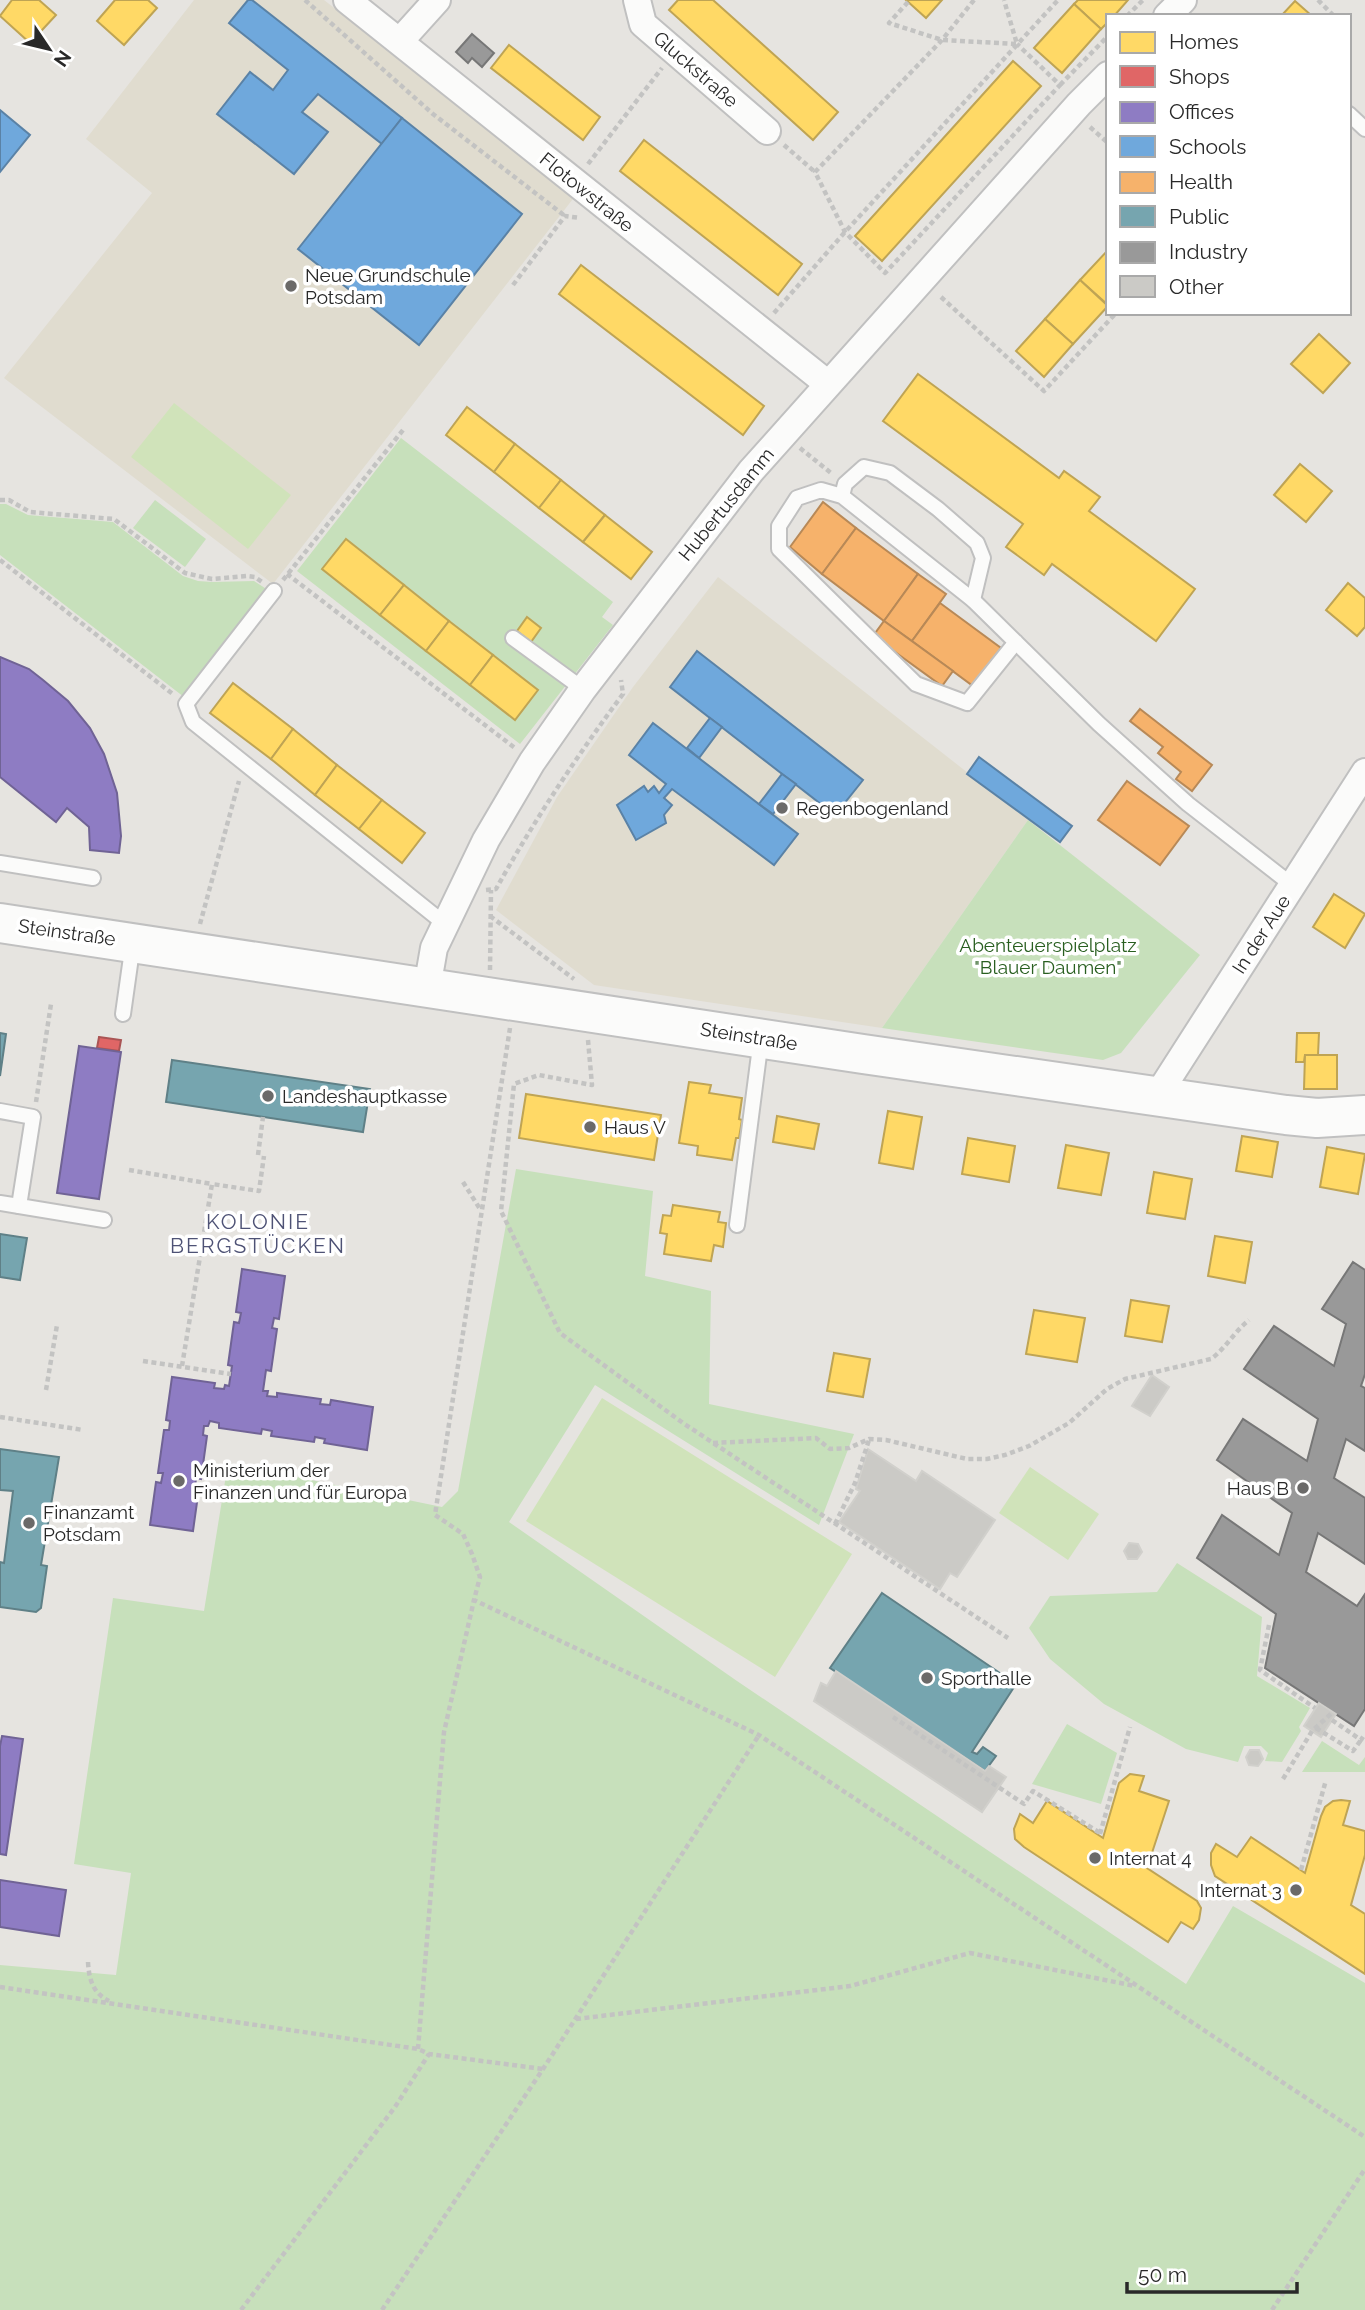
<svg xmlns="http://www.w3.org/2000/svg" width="1365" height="2310" viewBox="0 0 1365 2310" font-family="Raleway,sans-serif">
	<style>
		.education { fill: #e0dccf }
		.green { fill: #c7e0bb }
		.pitch { fill: #d0e3ba }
		.homes { fill: #ffd966; stroke: #bfa454; stroke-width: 2 }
		.shops { fill: #e06666; stroke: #a95454; stroke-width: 2 }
		.offices { fill: #8e7cc3; stroke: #706395; stroke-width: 2 }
		.schools { fill: #6fa8dc; stroke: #5a82a6; stroke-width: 2 }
		.health { fill: #f6b26b; stroke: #b88957; stroke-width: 2 }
		.public { fill: #76a5af; stroke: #5f8087; stroke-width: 2 }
		.industry { fill: #999; stroke: #777; stroke-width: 2 }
		.building { fill: #cbcac6; stroke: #d1d0cc; stroke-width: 2 }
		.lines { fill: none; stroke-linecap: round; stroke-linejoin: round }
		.lane-casing { stroke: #c0c0c0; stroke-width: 18 }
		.street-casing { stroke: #c0c0c0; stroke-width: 30 }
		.secondary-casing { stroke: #c0c0c0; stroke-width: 42 }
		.path { stroke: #c3c3c2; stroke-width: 4.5; stroke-dasharray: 5 3.5; stroke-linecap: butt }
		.lane { stroke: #fbfbfa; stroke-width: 14 }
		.street { stroke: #fbfbfa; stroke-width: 26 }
		.secondary { stroke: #fbfbfa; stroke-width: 38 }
		.poi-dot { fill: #6b6a69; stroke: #fff; stroke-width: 2.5 }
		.labels { text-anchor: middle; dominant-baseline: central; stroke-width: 7; stroke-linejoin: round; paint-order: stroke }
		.street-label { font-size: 19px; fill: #292929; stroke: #fff }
		.poi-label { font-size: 19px; fill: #292929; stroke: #fff; text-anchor: start }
		.park-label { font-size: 19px; fill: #295f20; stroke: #fff }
		.neighbourhood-label { font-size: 21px; letter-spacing: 2px; fill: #4e5275; stroke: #fff }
	</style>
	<rect width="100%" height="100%" fill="#e6e4e0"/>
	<!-- education -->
	<g class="education">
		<path d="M194,0H324L576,195L273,584L4,378L152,193L86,139Z"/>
		<path d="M718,577L1028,820L882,1028L594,985L496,910L557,797L633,687Z"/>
	</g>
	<!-- green -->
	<g class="green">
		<path d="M401,438L613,602L602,617L613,625L520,744L297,571Z"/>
		<path d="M155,500L206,539L185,567L133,528Z"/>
		<path d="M0,504H6L28,515L113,522L183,576L198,581L212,582L254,581L268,590L184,697L0,555Z"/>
		<path d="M1028,820L1200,955L1121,1053L1103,1060L882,1028Z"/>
		<path d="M516,1169L653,1191L645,1276L711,1291L709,1404L854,1434L819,1525L595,1385L509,1522L737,1681L1186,1984L1233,1906L1365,1983V2310H0V1965L116,1975L131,1873L74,1864L113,1598L204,1611L228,1463L442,1507L458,1491Z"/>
		<path d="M1177,1563L1262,1617L1257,1676L1310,1708L1299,1727L1301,1731L1282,1762L1265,1761L1268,1753L1261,1746H1244L1238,1762L1186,1749L1104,1704L1050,1659L1029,1628L1050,1596L1157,1592Z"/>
		<path d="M1067,1724L1117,1753L1101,1804L1032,1784Z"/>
		<path d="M1322,1741L1359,1765L1365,1757V1772H1302Z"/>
	</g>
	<!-- pitch -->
	<g class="pitch">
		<path d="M174,403L291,495L248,549L131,457Z"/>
		<path d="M602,1398L852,1554L775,1677L526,1521Z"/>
		<path d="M1030,1467L1099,1514L1068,1560L999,1513Z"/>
	</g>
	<!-- homes -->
	<g class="homes">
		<path d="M12,0H39L56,15L30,43L0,16Z"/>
		<path d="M115,0H148L157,8L124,45L97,21Z"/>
		<path d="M678,0H713L838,112L813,140L669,10Z"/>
		<path d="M906,0H942L926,18Z"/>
		<path d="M1078,0H1128L1114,16H1108V22L1101,29L1074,4Z"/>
		<path d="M1295,1L1312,16H1281Z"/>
		<path d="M1074,4L1101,29L1062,73L1034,48Z"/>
		<path d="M509,45L600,117L583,140L491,68Z"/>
		<path d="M1013,61L1041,86L882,261L855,236Z"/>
		<path d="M644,140L802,264L778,295L620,171Z"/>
		<path d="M1108,250V305L1080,280Z"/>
		<path d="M581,265L764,406L743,435L559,294Z"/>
		<path d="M1080,280L1108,306L1073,344L1045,319Z"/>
		<path d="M1045,319L1073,344L1044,377L1016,351Z"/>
		<path d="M1319,334L1350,363L1323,393L1291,364Z"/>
		<path d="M918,374L1059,478L1064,471L1100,497L1089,511L1195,589L1156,641L1052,564L1044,575L1006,547L1023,524L883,421Z"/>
		<path d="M467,407L515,444L494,472L446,435Z"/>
		<path d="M515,444L561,480L539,508L494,472Z"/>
		<path d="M1300,464L1332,491L1306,522L1274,495Z"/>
		<path d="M561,480L605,515L583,542L539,508Z"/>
		<path d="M605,515L652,552L631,579L583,542Z"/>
		<path d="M346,539L404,585L380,615L322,569Z"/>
		<path d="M1348,583L1365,598V627L1357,636L1326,610Z"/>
		<path d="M404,585L449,621L426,651L380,615Z"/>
		<path d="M527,617L541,628L531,642L517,631Z"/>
		<path d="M449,621L493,655L470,685L426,651Z"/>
		<path d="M493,655L538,690L515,720L470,685Z"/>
		<path d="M233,683L293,729L271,759L210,713Z"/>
		<path d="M293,729L337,765L315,795L271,759Z"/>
		<path d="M337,765L382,800L359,829L315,795Z"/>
		<path d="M382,800L425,833L402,863L359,829Z"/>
		<path d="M1334,894L1365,914L1345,948L1313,927Z"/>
		<path d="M1297,1033H1319L1318,1055H1305L1304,1062H1296Z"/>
		<path d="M1305,1055H1337V1089H1304Z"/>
		<path d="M689,1082L711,1085L709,1093L742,1098L739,1119L742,1120L739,1138H736L732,1160L697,1155L698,1146L679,1143Z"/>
		<path d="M526,1094L661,1115L654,1160L519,1138Z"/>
		<path d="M888,1111L922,1117L913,1169L879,1163Z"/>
		<path d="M777,1116L819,1124L814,1149L773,1142Z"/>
		<path d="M1242,1136L1278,1142L1272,1177L1236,1171Z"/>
		<path d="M968,1138L1015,1146L1009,1182L962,1174Z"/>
		<path d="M1066,1145L1109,1153L1101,1195L1058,1188Z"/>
		<path d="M1327,1147L1365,1154L1358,1194L1320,1187Z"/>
		<path d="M1154,1172L1192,1179L1185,1219L1147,1213Z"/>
		<path d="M673,1205L720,1212L718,1222L726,1223L723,1247L714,1245L711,1261L664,1254L667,1234L660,1233L663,1215L671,1216Z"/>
		<path d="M1215,1236L1252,1242L1245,1283L1208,1276Z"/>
		<path d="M1131,1300L1169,1306L1162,1342L1125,1336Z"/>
		<path d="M1034,1310L1085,1318L1077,1362L1026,1354Z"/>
		<path d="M834,1353L870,1359L863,1397L827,1391Z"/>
		<path d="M1130,1774L1144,1776L1139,1791L1169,1801L1147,1868L1197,1901L1201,1908L1199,1920L1193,1929L1181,1922L1168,1942L1024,1847L1015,1839L1014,1829L1020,1814L1033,1823L1047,1801L1103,1838L1119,1783Z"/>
		<path d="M1341,1800L1350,1801L1343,1825L1365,1831V1855L1351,1905L1365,1914V1974L1215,1876L1211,1865V1853L1216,1844L1237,1857L1251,1837L1305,1873L1321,1816L1325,1807L1333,1801Z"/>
	</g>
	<!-- shops -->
	<path class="shops" d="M99,1037L121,1040L119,1051L97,1048Z"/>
	<!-- offices -->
	<g class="offices">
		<path d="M0,657L29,669L43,680L68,701L90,728L104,754L117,793L121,836L119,853L90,850L89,827L67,808L56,822L0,777Z"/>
		<path d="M79,1046L121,1052L99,1199L57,1193Z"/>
		<path d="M242,1269L285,1276L279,1319L274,1318L272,1328L277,1329L271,1371L266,1370L263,1391H268L267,1396L277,1397V1393L321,1399L320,1404L330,1405L331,1400L373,1407L367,1450L324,1443L325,1439L315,1437L314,1442L271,1436L272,1431L262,1429L261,1434L219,1428V1423L210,1421L208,1426H204L203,1435L207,1436L201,1479L196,1478L195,1488H199L193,1531L150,1525L156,1482L161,1483L163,1473H158L164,1430H169L170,1421L166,1420L172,1377L215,1383L214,1388L224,1389L225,1385L229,1386L232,1366L228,1365L234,1322L239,1323L241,1313L236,1312Z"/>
		<path d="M2,1736L23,1739L6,1855L0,1854V1746Z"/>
		<path d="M0,1880L66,1890L59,1936L0,1927Z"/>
	</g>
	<!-- schools -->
	<g class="schools">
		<path d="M248,0H252L402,118L382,144L318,94L302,112L328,132L294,174L217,114L250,72L273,90L288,70L229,23Z"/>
		<path d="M0,110L30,135L0,172Z"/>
		<path d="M402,118L522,214L419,345L298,249Z"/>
		<path d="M697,651L863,780L835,815L670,687Z"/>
		<path d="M710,718L722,727L699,758L687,748Z"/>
		<path d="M653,723L798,834L774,865L672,789L664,798L672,805L664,815L666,823L636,840L617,805L644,786L648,792L654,786L659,793L666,784L629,755Z"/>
		<path d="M979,757L1072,826L1060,842L967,774Z"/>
		<path d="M782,774L796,784L773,814L759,804Z"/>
	</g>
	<!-- health -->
	<g class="health">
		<path d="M823,502L856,528L822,574L790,547Z"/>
		<path d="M856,528L918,574L884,621L822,574Z"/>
		<path d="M918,574L946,594L912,641L884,621Z"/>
		<path d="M940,603L1001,648L973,686L912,641Z"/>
		<path d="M884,621L953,671L942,686L873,636Z"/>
		<path d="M1140,709L1212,765L1192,791L1176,779L1181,772L1158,753L1163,747L1130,721Z"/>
		<path d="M1127,781L1189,826L1160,865L1098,820Z"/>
	</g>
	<!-- public -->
	<g class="public">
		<path d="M0,1033L6,1034L0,1076Z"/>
		<path d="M172,1060L370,1089L363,1132L166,1102Z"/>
		<path d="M0,1234L27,1238L20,1280L0,1277Z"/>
		<path d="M0,1449L59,1457L41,1565L47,1566L41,1608L36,1612L0,1607V1562L4,1563L13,1491L0,1490Z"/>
		<path d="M882,1593L1016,1684L972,1752L977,1754L983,1747L996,1756L985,1771L830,1668Z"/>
	</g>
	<!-- industry -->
	<g class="industry">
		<path d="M472,34L494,53L482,67L472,58L468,63L456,52Z"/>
		<path d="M1353,1262L1365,1270V1374L1361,1386L1365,1388V1451L1346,1439L1334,1478L1365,1498V1564L1318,1533L1306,1572L1357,1606L1365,1594V1709L1354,1726L1265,1668L1276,1614L1197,1558L1222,1515L1279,1555L1292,1513L1217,1460L1243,1419L1307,1461L1318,1419L1244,1369L1274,1326L1334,1366L1346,1324L1322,1309Z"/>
	</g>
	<!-- building -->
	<g class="building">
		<path d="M1152,1375L1169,1387L1150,1416L1132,1406Z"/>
		<path d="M868,1449L916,1481L922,1471L995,1520L957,1577L950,1573L940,1589L839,1522L860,1491L856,1489Z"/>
		<path d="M1129,1543L1138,1544L1142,1552L1137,1559H1128L1124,1551Z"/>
		<path d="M836,1671L985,1771L989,1766L1006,1777L982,1812L814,1701L821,1683L827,1686Z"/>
		<path d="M1319,1703L1336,1714L1321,1737L1304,1726Z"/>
		<path d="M1250,1750H1259L1263,1759L1258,1766L1249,1765L1246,1757Z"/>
	</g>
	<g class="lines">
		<!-- lane casing -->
		<g class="lane-casing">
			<g id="lane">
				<path d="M1349,114L1365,129"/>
				<path d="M842,496L845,484L864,467L890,473L938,509L977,543L983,558L973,600"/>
				<path d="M274,591L186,704L193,722L445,924"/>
				<path d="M513,638L583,689"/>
				<path d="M1016,642L967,703L916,684L779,549V526L797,498L821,490L842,496L973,600L1099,724L1188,804L1292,885"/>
				<path d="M0,863L93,878"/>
				<path d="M123,1014L133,943"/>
				<path d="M0,1111L33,1117L19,1206L104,1220"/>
				<path d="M0,1203L19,1206"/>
				<path d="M737,1225L761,1039"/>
			</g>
		</g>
		<!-- street casing -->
		<g class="street-casing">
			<g id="street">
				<path d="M347,0L828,384"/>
				<path d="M637,0L643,24L767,131"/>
				<path d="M1167,16L1183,0"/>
				<path d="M400,41L437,0"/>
				<path d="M427,988L434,948L486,840L532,762L583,689L751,471L1079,104L1108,75"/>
				<path d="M1157,1096L1365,772"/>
			</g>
		</g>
		<!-- secondary casing -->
		<g class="secondary-casing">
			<path id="secondary" d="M0,923L863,1054L1286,1115L1317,1118L1365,1115"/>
		</g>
		<!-- path -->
		<g class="path">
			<path d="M305,0L433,114L565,216"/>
			<path d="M974,0L942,40L815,172L845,232L885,273L1060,85L1017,44"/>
			<path d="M1318,0L1334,16"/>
			<path d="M908,2L889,23L942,40L1017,44L1004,0"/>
			<path d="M1127,16L1143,0"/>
			<path d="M1060,85L1108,36"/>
			<path d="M1090,127L1108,143"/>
			<path d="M784,145L815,172"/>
			<path d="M588,164L662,68"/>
			<path d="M513,285L565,216L580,218"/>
			<path d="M941,297L1044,391L1116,313"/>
			<path d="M774,313L845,232L1058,0"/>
			<path d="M800,448L831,473"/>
			<path d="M0,500H9L30,512L114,519L185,573L212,579L247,576L255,577L262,582"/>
			<path d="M0,560L174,695"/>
			<path d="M287,574L515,748"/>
			<path d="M283,580L403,430"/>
			<path d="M486,890L496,889C534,821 576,757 623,694L621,680"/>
			<path d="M490,916L574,979"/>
			<path d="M200,924L239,781"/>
			<path d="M490,970L491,890"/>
			<path d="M510,1028L435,1515L463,1534L472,1554L480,1577L474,1600L759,1735L1365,2137"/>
			<path d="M588,1040L592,1085L539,1075L514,1084L501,1211L560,1333L683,1423L1008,1638"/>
			<path d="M36,1102L51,1004"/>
			<path d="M258,1155L263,1117"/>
			<path d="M129,1170L212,1184"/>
			<path d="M463,1182L480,1209"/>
			<path d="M143,1361L231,1374"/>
			<path d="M182,1366L212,1184L259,1191L264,1156"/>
			<path d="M46,1390L57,1325"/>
			<path d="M0,1417L83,1430"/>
			<path d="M713,1443L816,1438L830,1449L849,1448L869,1439L886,1440L967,1459H987L1005,1455L1029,1446L1069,1423L1107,1389L1125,1379L1211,1359C1226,1348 1234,1332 1249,1320"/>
			<path d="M835,1524L855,1483L869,1440"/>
			<path d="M1269,1625L1260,1670L1315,1708"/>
			<path d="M893,1717L1024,1804L1033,1791L1100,1833"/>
			<path d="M1332,1720L1361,1740L1365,1734"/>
			<path d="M1316,1728L1353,1751L1361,1740"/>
			<path d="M1283,1779L1312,1731L1333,1712"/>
			<path d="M1100,1834L1130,1727"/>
			<path d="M1301,1870L1326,1780"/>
			<path d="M88,1962C89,1980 93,1993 109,2001"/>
			<path d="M0,1987L418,2049L429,2054L543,2069"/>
			<path d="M576,2019L850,1986L970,1953L1135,1986"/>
			<path d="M418,2049L444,1732L474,1600"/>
			<path d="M241,2310L395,2107L429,2054"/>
			<path d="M382,2310L543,2069L759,1735"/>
			<path d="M1272,2310L1365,2169"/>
		</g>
		<!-- lane -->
		<use href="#lane" class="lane"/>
		<!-- street -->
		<use href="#street" class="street"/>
		<!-- secondary -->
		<use href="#secondary" class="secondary"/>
	</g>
	<!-- markers -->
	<g class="poi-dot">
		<circle cx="291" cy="286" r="7"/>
		<circle cx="782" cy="808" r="7"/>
		<circle cx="268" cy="1096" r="7"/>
		<circle cx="590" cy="1127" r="7"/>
		<circle cx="179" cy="1481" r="7"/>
		<circle cx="1303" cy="1488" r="7"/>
		<circle cx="29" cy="1523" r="7"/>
		<circle cx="927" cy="1678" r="7"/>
		<circle cx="1095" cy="1858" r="7"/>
		<circle cx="1296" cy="1890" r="7"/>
	</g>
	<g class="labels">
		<!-- street labels -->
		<g class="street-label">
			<text transform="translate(696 69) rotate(41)">Gluckstraße</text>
			<text transform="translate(587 192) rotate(39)">Flotowstraße</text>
			<text transform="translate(726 504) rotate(-51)">Hubertusdamm</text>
			<text transform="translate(67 932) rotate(8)">Steinstraße</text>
			<text transform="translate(1261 934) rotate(-57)">In der Aue</text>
			<text transform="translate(749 1036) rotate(9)">Steinstraße</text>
		</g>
		<!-- poi labels -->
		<g class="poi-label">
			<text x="305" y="275">Neue Grundschule<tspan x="305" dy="22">Potsdam</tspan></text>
			<text x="796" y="808">Regenbogenland</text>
			<text x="282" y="1096">Landeshauptkasse</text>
			<text x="604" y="1127">Haus V</text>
			<text x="193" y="1470">Ministerium der<tspan x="193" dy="22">Finanzen und für Europa</tspan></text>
			<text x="1289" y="1488" text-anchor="end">Haus B</text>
			<text x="43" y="1512">Finanzamt<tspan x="43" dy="22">Potsdam</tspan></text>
			<text x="941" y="1678">Sporthalle</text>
			<text x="1109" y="1858">Internat 4</text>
			<text x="1282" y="1890" text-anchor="end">Internat 3</text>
		</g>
		<!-- park labels -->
		<g class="park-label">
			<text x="1048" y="945">Abenteuerspielplatz<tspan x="1048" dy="22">"Blauer Daumen"</tspan></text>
		</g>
		<!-- neighbourhood labels -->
		<g class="neighbourhood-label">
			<text x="258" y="1221">KOLONIE<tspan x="258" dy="24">BERGSTÜCKEN</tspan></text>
		</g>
	</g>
	<!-- legend -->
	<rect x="1106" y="14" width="245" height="301" fill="#ffffff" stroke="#a9a9a9" stroke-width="2"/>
	<rect x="1120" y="32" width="35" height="21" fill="#ffd966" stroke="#a9a9a9" stroke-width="2"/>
	<text x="1169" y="49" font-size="21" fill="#292929">Homes</text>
	<rect x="1120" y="66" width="35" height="21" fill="#e06666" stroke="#a9a9a9" stroke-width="2"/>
	<text x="1169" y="84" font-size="21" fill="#292929">Shops</text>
	<rect x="1120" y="102" width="35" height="21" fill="#8e7cc3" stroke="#a9a9a9" stroke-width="2"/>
	<text x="1169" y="119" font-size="21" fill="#292929">Offices</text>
	<rect x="1120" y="136" width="35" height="21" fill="#6fa8dc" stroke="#a9a9a9" stroke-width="2"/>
	<text x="1169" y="154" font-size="21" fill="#292929">Schools</text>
	<rect x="1120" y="172" width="35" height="21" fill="#f6b26b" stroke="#a9a9a9" stroke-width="2"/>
	<text x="1169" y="189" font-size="21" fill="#292929">Health</text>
	<rect x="1120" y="206" width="35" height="21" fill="#76a5af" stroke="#a9a9a9" stroke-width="2"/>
	<text x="1169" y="224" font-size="21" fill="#292929">Public</text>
	<rect x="1120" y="242" width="35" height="21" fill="#999999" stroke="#a9a9a9" stroke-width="2"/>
	<text x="1169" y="259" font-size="21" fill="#292929">Industry</text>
	<rect x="1120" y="276" width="35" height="21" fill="#cbcac6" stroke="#a9a9a9" stroke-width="2"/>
	<text x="1169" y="294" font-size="21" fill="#292929">Other</text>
	<!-- north arrow -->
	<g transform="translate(49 49) rotate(125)" stroke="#ffffff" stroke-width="5" paint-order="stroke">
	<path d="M0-5L12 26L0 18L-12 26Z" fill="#292929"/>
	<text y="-10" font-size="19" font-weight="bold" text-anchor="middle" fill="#292929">N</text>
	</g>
	<!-- scale -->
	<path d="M1127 2282v10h170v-10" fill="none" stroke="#292929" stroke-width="3.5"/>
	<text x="1138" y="2282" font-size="21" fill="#292929" stroke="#ffffff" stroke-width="5" paint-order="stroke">50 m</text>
</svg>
